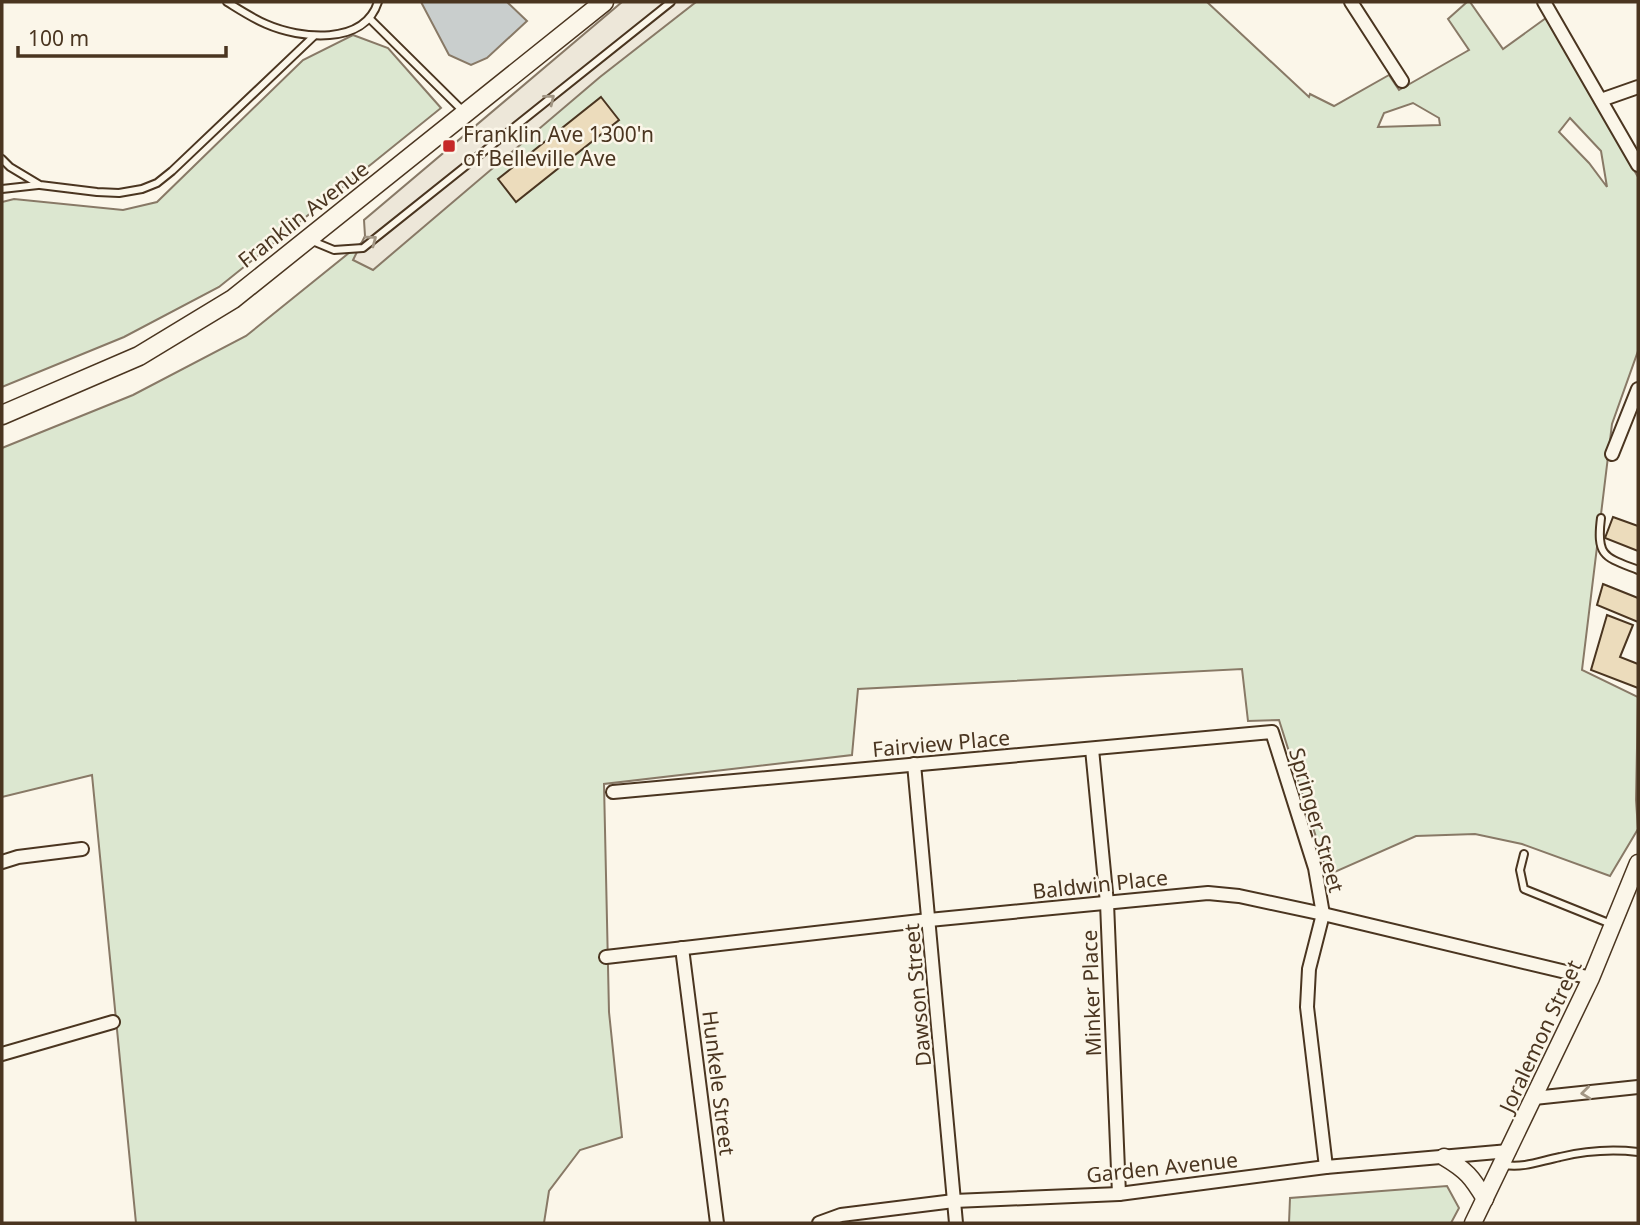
<svg xmlns="http://www.w3.org/2000/svg" width="1640" height="1225" viewBox="0 0 1640 1225" font-family="'Noto Sans',sans-serif">
	<style>
		.green { fill: #dce7d0; stroke: #887966; stroke-width: 2; fill-rule: evenodd }
		.parking { fill: #ede7d9; stroke: #887966; stroke-width: 2 }
		.water { fill: #c9cecd; stroke: #887966; stroke-width: 2 }
		.building { fill: #ecdcbc; stroke: #4a3520; stroke-width: 2 }
		.lines { fill: none; stroke-linecap: round; stroke-linejoin: round }
		.service-casing { stroke: #4a3520; stroke-width: 10 }
		.minor-casing { stroke: #4a3520; stroke-width: 16 }
		.tertiary-casing { stroke: #4a3520; stroke-width: 19 }
		.secondary-casing { stroke: #4a3520; stroke-width: 21 }
		.service { stroke: #fbf6e9; stroke-width: 6 }
		.minor { stroke: #fbf6e9; stroke-width: 12 }
		.tertiary { stroke: #fbf6e9; stroke-width: 16 }
		.secondary { stroke: #fbf6e9; stroke-width: 18 }
		.oneway { stroke: #a29684 }
		.poi-dot { fill: #c62828; stroke: #fbf6e9; stroke-width: 2.5 }
		.labels { text-anchor: middle; dominant-baseline: central; stroke-width: 5; stroke-linejoin: round; paint-order: stroke }
		.poi-label { font-size: 21px; fill: #4a3520; stroke: #fbf6e9; text-anchor: start }
		.street-label { font-size: 21px; fill: #4a3520; stroke: #fbf6e9 }
	</style>
	<rect width="100%" height="100%" fill="#fbf6e9"/>
	<!-- green -->
	<g class="green">
		<path d="M660,2H1207L1309,97L1310,94L1334,106L1389,75L1399,90L1469,50L1448,19L1467,2H1470L1503,49L1546,18L1638,177V351L1612,424L1582,670L1638,697L1636,800L1638,829L1610,876L1522,844L1475,834L1416,836L1328,875L1279,720L1248,721L1242,669L858,689L852,755L604,784L609,1012L622,1137L580,1150L549,1191L544,1223H136L92,775L2,797V448L133,395L246,336ZM1413,103L1439,118L1440,125L1378,127L1384,113ZM1570,118L1601,151L1607,187L1589,163L1559,132Z"/>
		<path d="M353,35L388,48L441,108L219,287L124,337L2,387V202L14,199L123,210L157,202L303,60Z"/>
		<path d="M1447,1186L1459,1208L1451,1223H1289L1290,1198Z"/>
	</g>
	<!-- parking -->
	<path class="parking" d="M622,2H696L600,77L373,270L353,260L365,236L364,220Z"/>
	<!-- water -->
	<path class="water" d="M421,2H507L527,21L487,58L471,65L449,55Z"/>
	<!-- building -->
	<g class="building">
		<path d="M601,97L619,120L516,202L498,179Z"/>
		<path d="M1613,517L1638,526V551L1605,538Z"/>
		<path d="M1603,584L1638,598V622L1597,605Z"/>
		<path d="M1607,615L1633,625L1620,657L1638,664V688L1591,670Z"/>
	</g>
	<g class="lines">
		<!-- service casing -->
		<g class="service-casing">
			<g id="service">
				<path d="M227,2C240,10 252,18 266,24C300,39 364,46 378,2"/>
				<path d="M370,19L464,112"/>
				<path d="M2,159L10,167L40,185L97,192L119,193L142,189L157,183L172,171L314,36"/>
				<path d="M2,189L38,185"/>
				<path d="M310,240L334,250L363,248L671,2"/>
				<path d="M1601,518C1596,557 1605,557 1638,570"/>
				<path d="M1524,854L1520,870L1524,889L1611,924"/>
				<path d="M1504,1165C1525,1168 1540,1161 1560,1157C1585,1151 1612,1149 1638,1152"/>
			</g>
		</g>
		<!-- minor casing -->
		<g class="minor-casing">
			<g id="minor">
				<path d="M1351,2L1402,81"/>
				<path d="M1544,2L1638,165"/>
				<path d="M1601,100L1638,87"/>
				<path d="M1612,454L1638,389"/>
				<path d="M1092,749L1107,903L1119,1194"/>
				<path d="M914,764L956,1223"/>
				<path d="M613,792L1272,732L1315,868L1323,914L1309,969L1307,1007L1326,1167"/>
				<path d="M2,862L18,857L82,849"/>
				<path d="M682,948L717,1223"/>
				<path d="M606,957L929,920L1208,893L1239,896L1323,914L1591,978"/>
				<path d="M2,1054L113,1022"/>
				<path d="M1534,1098L1638,1087"/>
				<path d="M819,1223L841,1215L954,1201L1119,1194L1326,1167L1509,1151"/>
			</g>
		</g>
		<!-- tertiary casing -->
		<g class="tertiary-casing">
			<g id="tertiary">
				<path d="M1444,1157C1466,1170 1472,1177 1485,1199"/>
				<path d="M1473,1223L1591,978L1638,863"/>
			</g>
		</g>
		<!-- secondary casing -->
		<g class="secondary-casing">
			<path id="secondary" d="M2,415L139,356L233,299L604,2"/>
		</g>
		<!-- service -->
		<use href="#service" class="service"/>
		<!-- minor -->
		<use href="#minor" class="minor"/>
		<!-- tertiary -->
		<use href="#tertiary" class="tertiary"/>
		<!-- secondary -->
		<use href="#secondary" class="secondary"/>
	</g>
	<!-- one-way arrows -->
	<defs><path id="oneway-chevron" d="M-2-3.5L2.5 0L-2 3.5" fill="none" stroke-width="1.6" stroke-linecap="round" stroke-linejoin="round" transform="scale(1.75)"/></defs>
	<g class="oneway">
		<use href="#oneway-chevron" transform="translate(550 99) rotate(-39)"/>
		<use href="#oneway-chevron" transform="translate(372 240) rotate(-37)"/>
		<use href="#oneway-chevron" transform="translate(1586 1093) rotate(173)"/>
	</g>
	<!-- markers -->
	<rect class="poi-dot" x="442" y="139" width="14" height="14" rx="3.5"/>
	<g class="labels">
		<!-- poi labels -->
		<g class="poi-label">
			<text x="463" y="134">Franklin Ave 1300'n<tspan x="463" dy="24">of Belleville Ave</tspan></text>
		</g>
		<!-- street labels -->
		<g class="street-label">
			<text transform="translate(303 214) rotate(-38)">Franklin Avenue</text>
			<text transform="translate(941 743) rotate(-5)">Fairview Place</text>
			<text transform="translate(1317 820) rotate(74)">Springer Street</text>
			<text transform="translate(1100 884) rotate(-6)">Baldwin Place</text>
			<text transform="translate(1091 993) rotate(-92)">Minker Place</text>
			<text transform="translate(917 995) rotate(-95)">Dawson Street</text>
			<text transform="translate(1540 1036) rotate(-65)">Joralemon Street</text>
			<text transform="translate(719 1083) rotate(83)">Hunkele Street</text>
			<text transform="translate(1162 1167) rotate(-6)">Garden Avenue</text>
		</g>
	</g>
	<!-- border -->
	<rect width="1640" height="1225" fill="none" stroke="#4a3520" stroke-width="7"/>
	<!-- scale -->
	<path d="M18 46v10h208v-10" fill="none" stroke="#4a3520" stroke-width="3.5"/>
	<text x="28" y="46" font-size="21" fill="#4a3520" stroke="#fbf6e9" stroke-width="5" paint-order="stroke">100 m</text>
</svg>
